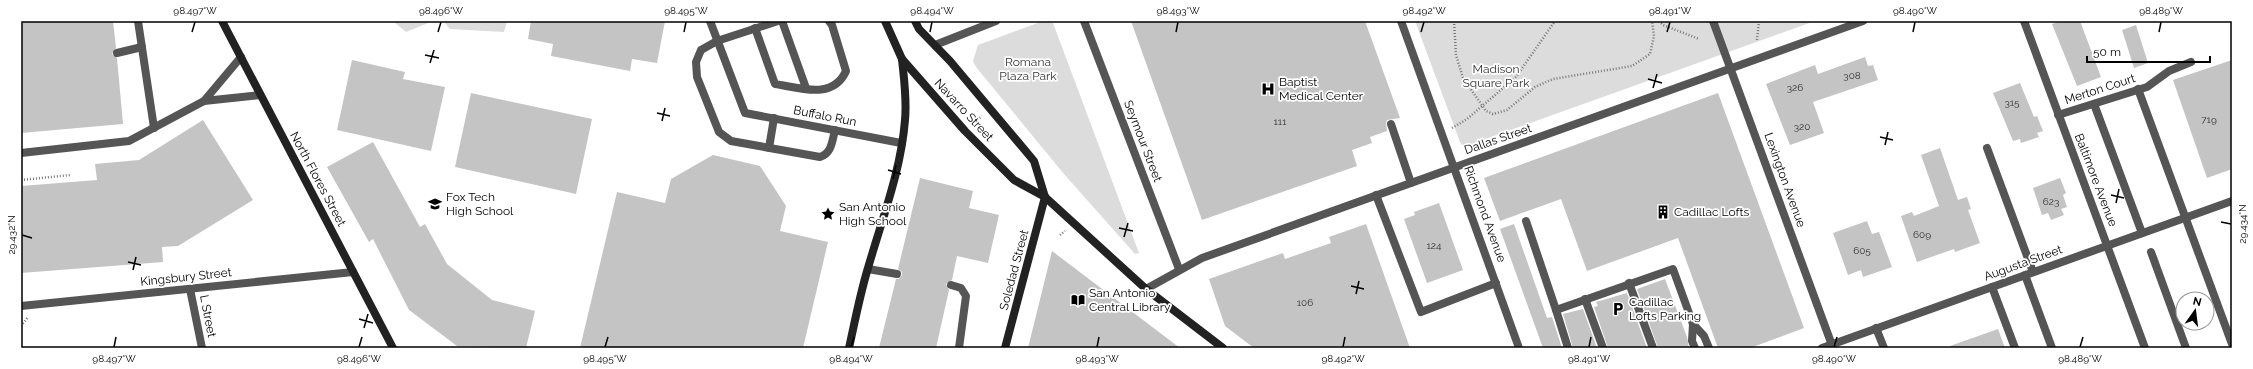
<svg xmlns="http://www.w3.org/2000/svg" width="2253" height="369" viewBox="0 0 2253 369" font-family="Raleway,sans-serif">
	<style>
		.green { fill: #dcdcdc }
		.building { fill: #c4c4c4 }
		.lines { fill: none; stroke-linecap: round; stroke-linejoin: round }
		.path { stroke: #777; stroke-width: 2.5; stroke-dasharray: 1 2; stroke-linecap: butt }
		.service { stroke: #555; stroke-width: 8 }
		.minor { stroke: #555; stroke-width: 8 }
		.tertiary { stroke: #555; stroke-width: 8 }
		.secondary { stroke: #222; stroke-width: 8 }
		.ticks { fill: none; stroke: #000; stroke-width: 1.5 }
		.labels { text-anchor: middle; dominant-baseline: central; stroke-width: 3.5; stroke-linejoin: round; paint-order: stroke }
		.number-label { font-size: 10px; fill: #313131 }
		.park-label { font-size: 12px; fill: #333; stroke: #fff }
		.poi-label { font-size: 12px; fill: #000; stroke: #fff; text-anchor: start }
		.street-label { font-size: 12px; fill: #000; stroke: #fff }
		.neatline { fill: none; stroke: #000; stroke-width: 1.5 }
		.ticks-label { font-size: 10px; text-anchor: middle; fill: #000 }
	</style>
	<rect width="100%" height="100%" fill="#fff"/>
	<!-- green -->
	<g class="green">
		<path d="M396,21H433L406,32L395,23Z"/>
		<path d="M443,21H507L504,32L450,29Z"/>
		<path d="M1043,21L1053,23L1139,253L1135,254L1064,174L976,67L973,61L978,45Z"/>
		<path d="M1415,21H1815L1466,146L1462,145L1460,142Z"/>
	</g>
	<!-- building -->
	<g class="building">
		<path d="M21,21H113L116,48L112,54L117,58L123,124L21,133Z"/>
		<path d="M531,21H665L657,63L632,59L630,71L551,56L553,44L528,39Z"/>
		<path d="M1131,21H1365L1400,118L1387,120L1386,123L1387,131L1370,137L1372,143L1352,150L1357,166L1202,220Z"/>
		<path d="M2061,21H2080L2101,77L2077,86L2052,24Z"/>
		<path d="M2136,25L2148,63L2134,68L2122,30Z"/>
		<path d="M1865,57L1868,66L1873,65L1878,80L1813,102L1824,133L1790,145L1766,84L1815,65L1818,74Z"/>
		<path d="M352,60L405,72L403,79L445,87L431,151L337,130Z"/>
		<path d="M2232,60V169L2207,178L2173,80Z"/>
		<path d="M2020,83L2034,117L2037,116L2043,131L2037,133L2039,137L2021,143L2020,139L2013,141L1993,93Z"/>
		<path d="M471,93L592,119L576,194L455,167Z"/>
		<path d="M1718,93L1804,328L1750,348H1718L1678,238L1587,271L1561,199L1500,221L1484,178Z"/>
		<path d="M203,120L253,200L178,246L162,247L163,262L21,273V186L97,180L95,164L139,160Z"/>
		<path d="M373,142L420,227L425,224L447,264L492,300L535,311L526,348L457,346L409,310L373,239L369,242L327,167Z"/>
		<path d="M1940,148L1958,200L1967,197L1971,209L1968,210L1980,243L1955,252L1954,249L1917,262L1901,216L1912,212L1914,216L1939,206L1921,155Z"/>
		<path d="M713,155L760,166L786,206L780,231L828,242L803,348H580L617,192L665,203L671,179Z"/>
		<path d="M920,178L973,191L969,208L999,215L988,263L957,256L952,280L946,284L949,290L936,348H879L896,279H899L902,275V272L898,269Z"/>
		<path d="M2060,178L2066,193L2063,195L2067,207L2061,209L2064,215L2051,220L2048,213L2042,215L2033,188Z"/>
		<path d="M1439,203L1463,270L1427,283L1404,219L1415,215L1414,212Z"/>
		<path d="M1867,221L1872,234L1879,232L1892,267L1863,277L1861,270L1848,275L1833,233Z"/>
		<path d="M1366,224L1410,348H1254L1225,326L1209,279L1283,253L1285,259L1331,243L1329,237Z"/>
		<path d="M1514,224L1547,318L1552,317L1562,348H1543L1500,229Z"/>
		<path d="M1052,251L1180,348H1028Z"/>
		<path d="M1665,279L1687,337L1689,348H1658L1637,289Z"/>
		<path d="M1627,293L1647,348H1608L1594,307L1598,306L1596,302Z"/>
		<path d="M1583,309L1597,348H1573L1563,314Z"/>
		<path d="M1998,329L2005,348H1950V346Z"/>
	</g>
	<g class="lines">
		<!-- path -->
		<g class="path">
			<path d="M1454,21L1456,55L1463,78L1486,111L1493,114L1507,110L1535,87L1553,79L1632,66L1650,54L1654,36L1652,21"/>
			<path d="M1659,21L1663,25L1699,39"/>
			<path d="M1757,40L1759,21"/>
			<path d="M975,122L982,116"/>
			<path d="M1452,128L1467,119L1516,77L1555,21"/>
			<path d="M21,180L71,175"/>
			<path d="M1060,235L1065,231"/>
			<path d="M21,326L28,317"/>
		</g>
		<!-- service -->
		<g class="service">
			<path d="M138,21L154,128"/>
			<path d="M778,21L717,41L701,50L696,62L697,77L719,132L731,141L820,157C832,153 832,141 835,130"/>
			<path d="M782,21L806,88"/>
			<path d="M755,28L775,84C801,88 833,100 846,71L832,25L829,21"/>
			<path d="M117,53L142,47"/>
			<path d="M2138,89L2232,344"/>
			<path d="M204,101L241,57"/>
			<path d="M2094,104L2142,233"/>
			<path d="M2058,115L2147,87L2169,71L2191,62"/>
			<path d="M1391,124L1411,183"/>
			<path d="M769,148L774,118"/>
			<path d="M1987,148L2033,272"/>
			<path d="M21,153L129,141L204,101L260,95"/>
			<path d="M1376,195L1421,312L1496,283"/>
			<path d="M1526,221L1556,310L1673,269L1693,324L1692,341L1695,348"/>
			<path d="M2151,252L2186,348"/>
			<path d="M868,269L897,274"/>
			<path d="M2025,275L2052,348"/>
			<path d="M1629,283L1653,348"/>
			<path d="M951,285L961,288L966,296L959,348"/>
			<path d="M1992,287L2015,348"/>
			<path d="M190,289L202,348"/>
			<path d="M1585,299L1603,348"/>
			<path d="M1556,310L1568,348"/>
			<path d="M1693,324L1704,336L1709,348"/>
			<path d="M1876,328L1884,348"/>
		</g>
		<!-- minor -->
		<g class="minor">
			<path d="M710,21L745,113L901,143"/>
			<path d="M1084,21L1179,269"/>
			<path d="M1401,21L1519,348"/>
			<path d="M1713,21L1833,348"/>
			<path d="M2024,21L2145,348"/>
			<path d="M1146,289L1202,258L1863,21"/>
			<path d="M21,306L353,272"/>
			<path d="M1822,348L2232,201"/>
		</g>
		<!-- tertiary -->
		<path class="tertiary" d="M935,45L996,21"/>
		<!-- secondary -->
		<g class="secondary">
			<path d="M222,21L393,348"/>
			<path d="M885,21L902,59L965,131L1014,180L1045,197L1146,289L1223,348"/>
			<path d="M915,21L919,29L950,61L1034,161L1045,197"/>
			<path d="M849,348C855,321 860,294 868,268C882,219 901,171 905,120C907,99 904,79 902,59"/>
			<path d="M1005,348L1045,197"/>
		</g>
	</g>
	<!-- ticks -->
	<path class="ticks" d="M192,32L195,22M438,32L441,22M684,32L686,22M930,32L932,22M1176,32L1178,22M1421,32L1424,22M1667,32L1670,22M1913,32L1915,22M2159,32L2161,22M425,55L439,58M430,63L434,50M1648,79L1662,83M1653,88L1657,74M657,113L670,116M662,121L665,108M1880,137L1893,140M1885,145L1888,132M888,170L901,174M893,179L896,165M2111,195L2124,198M2116,203L2119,189M2221,222L2231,224M1119,228L1133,231M22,235L32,238M1124,237L1128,223M128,262L141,265M133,270L136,257M1351,286L1364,289M1356,294L1359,281M359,319L373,323M364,328L368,314M114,347L116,337M359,347L362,337M605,347L608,337M851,347L854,337M1097,347L1099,337M1343,347L1345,337M1589,347L1591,337M1834,347L1837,337M2080,347L2083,337"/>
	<!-- icons -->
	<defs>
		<g id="hospital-bare" transform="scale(1.08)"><path d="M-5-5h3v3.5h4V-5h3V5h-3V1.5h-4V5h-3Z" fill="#000" stroke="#fff" stroke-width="2.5" paint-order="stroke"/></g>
		<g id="school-bare" transform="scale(1.08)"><path d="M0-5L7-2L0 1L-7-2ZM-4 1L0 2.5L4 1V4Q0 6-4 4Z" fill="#000" stroke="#fff" stroke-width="2.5" paint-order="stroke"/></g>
		<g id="building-bare" transform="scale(1.08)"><path d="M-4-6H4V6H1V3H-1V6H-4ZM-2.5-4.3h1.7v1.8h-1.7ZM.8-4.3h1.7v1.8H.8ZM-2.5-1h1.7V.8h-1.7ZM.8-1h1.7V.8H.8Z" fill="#000" stroke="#fff" stroke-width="2.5" paint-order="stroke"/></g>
		<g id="sight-bare" transform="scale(1.08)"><path d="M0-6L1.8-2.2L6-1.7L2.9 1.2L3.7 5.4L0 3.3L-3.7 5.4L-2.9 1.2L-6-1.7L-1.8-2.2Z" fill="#000" stroke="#fff" stroke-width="2.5" paint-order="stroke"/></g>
		<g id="library-bare" transform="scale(1.08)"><path d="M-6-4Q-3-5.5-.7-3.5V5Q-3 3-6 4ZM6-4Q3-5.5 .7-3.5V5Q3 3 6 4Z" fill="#000" stroke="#fff" stroke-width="2.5" paint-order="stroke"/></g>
		<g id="parking-bare" transform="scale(1.08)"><path d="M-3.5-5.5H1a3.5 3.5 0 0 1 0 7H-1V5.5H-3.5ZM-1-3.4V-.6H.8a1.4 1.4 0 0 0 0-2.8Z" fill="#000" stroke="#fff" stroke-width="2.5" paint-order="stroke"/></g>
	</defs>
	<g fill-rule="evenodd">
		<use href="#hospital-bare" x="1268" y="89"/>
		<use href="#school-bare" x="435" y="204"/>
		<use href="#building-bare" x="1663" y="212"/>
		<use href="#sight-bare" x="828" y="214"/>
		<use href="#library-bare" x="1078" y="300"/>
		<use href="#parking-bare" x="1618" y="309"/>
	</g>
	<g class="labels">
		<!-- number labels -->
		<g class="number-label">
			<text x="1852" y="75">308</text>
			<text x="1795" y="87">326</text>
			<text x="2012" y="102">315</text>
			<text x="2209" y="119">719</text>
			<text x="1280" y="121">111</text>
			<text x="1802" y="126">320</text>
			<text x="2051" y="201">623</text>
			<text x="1922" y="234">609</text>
			<text x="1434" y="245">124</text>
			<text x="1862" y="250">605</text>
			<text x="1305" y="302">106</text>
		</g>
		<!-- park labels -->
		<g class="park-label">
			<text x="1028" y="62">Romana<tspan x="1028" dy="14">Plaza Park</tspan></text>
			<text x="1496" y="69">Madison<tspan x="1496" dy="14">Square Park</tspan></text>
		</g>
		<!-- poi labels -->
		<g class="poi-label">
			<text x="1279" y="82">Baptist<tspan x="1279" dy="14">Medical Center</tspan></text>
			<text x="446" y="197">Fox Tech<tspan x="446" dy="14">High School</tspan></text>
			<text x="839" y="207">San Antonio<tspan x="839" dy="14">High School</tspan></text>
			<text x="1674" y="212">Cadillac Lofts</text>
			<text x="1089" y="293">San Antonio<tspan x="1089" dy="14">Central Library</tspan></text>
			<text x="1629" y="302">Cadillac<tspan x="1629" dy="14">Lofts Parking</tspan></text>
		</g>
		<!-- street labels -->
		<g class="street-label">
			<text transform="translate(2100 89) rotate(-18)">Merton Court</text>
			<text transform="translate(964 110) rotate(47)">Navarro Street</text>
			<text transform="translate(825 116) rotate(11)">Buffalo Run</text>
			<text transform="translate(1498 139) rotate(-19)">Dallas Street</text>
			<text transform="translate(1143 141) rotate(69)">Seymour Street</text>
			<text transform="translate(318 179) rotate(62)">North Flores Street</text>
			<text transform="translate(1785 180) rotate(70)">Lexington Avenue</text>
			<text transform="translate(2096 180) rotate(69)">Baltimore Avenue</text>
			<text transform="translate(1485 214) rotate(70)">Richmond Avenue</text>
			<text transform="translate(2023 263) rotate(-20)">Augusta Street</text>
			<text transform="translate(1014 270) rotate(-75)">Soledad Street</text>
			<text transform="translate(186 277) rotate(-6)">Kingsbury Street</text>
			<text transform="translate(208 316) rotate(79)">L Street</text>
		</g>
	</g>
	<!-- border -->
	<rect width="2253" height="369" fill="none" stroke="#ffffff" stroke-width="44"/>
	<!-- north arrow -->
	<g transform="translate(2195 311) rotate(14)"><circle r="19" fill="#ffffff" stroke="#999999"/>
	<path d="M0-3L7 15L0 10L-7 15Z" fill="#000000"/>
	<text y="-6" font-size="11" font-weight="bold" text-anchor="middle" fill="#000000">N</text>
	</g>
	<!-- scale -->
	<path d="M2087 56v6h123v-6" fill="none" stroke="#000000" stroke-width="2"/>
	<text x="2093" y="56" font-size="12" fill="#000000" stroke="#ffffff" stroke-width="3" paint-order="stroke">50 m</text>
	<rect x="22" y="22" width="2209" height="325" class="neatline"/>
	<g class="ticks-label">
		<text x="195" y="14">98.497°W</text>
		<text x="441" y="14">98.496°W</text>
		<text x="686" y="14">98.495°W</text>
		<text x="932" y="14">98.494°W</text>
		<text x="1178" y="14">98.493°W</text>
		<text x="1424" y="14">98.492°W</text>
		<text x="1670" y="14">98.491°W</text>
		<text x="1915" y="14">98.490°W</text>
		<text x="2161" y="14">98.489°W</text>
		<text transform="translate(2242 224) rotate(-90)" y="4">29.434°N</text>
		<text transform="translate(11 235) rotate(-90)" y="4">29.432°N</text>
		<text x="114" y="362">98.497°W</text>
		<text x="359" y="362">98.496°W</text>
		<text x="605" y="362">98.495°W</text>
		<text x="851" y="362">98.494°W</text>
		<text x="1097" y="362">98.493°W</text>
		<text x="1343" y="362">98.492°W</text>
		<text x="1589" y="362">98.491°W</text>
		<text x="1834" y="362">98.490°W</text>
		<text x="2080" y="362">98.489°W</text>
	</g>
</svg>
